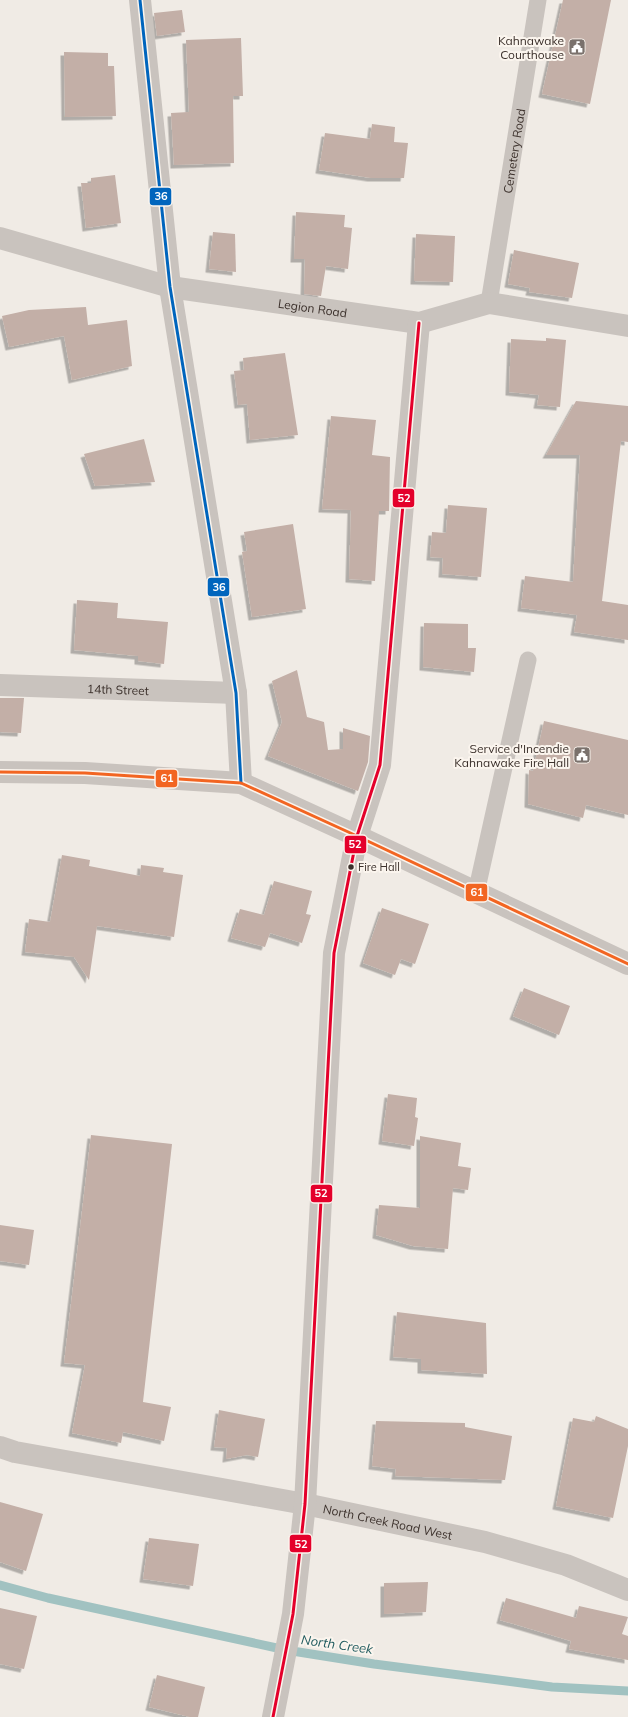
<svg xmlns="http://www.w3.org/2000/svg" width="628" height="1717" viewBox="0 0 628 1717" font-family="Mulish,sans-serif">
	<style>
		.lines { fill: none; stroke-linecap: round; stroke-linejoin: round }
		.stream { stroke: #a1c2c1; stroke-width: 9 }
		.building { fill: #c3afa7; filter: url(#shadow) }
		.service { stroke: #c9c3be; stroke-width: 17 }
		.minor { stroke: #c9c3be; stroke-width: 22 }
		.tertiary { stroke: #c9c3be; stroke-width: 22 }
		.bus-1-casing { stroke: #fbf5ee; stroke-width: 6 }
		.bus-2-casing { stroke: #fbf5ee; stroke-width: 6 }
		.bus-3-casing { stroke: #fbf5ee; stroke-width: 6 }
		.bus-1 { stroke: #0065bd; stroke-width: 3 }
		.bus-2 { stroke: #f26522; stroke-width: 3 }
		.bus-3 { stroke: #e4002b; stroke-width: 3 }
		.bus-dot { fill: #3b302b; stroke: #fbf5ee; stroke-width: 1.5 }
		.labels { text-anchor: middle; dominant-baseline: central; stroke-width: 4; stroke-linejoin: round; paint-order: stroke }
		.bus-label { font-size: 11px; fill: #3b302b; stroke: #fbf5ee; text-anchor: start }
		.poi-label { font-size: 12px; fill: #3b302b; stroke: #fbf5ee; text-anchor: end }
		.street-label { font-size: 12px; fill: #3b302b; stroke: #fbf5ee }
		.water-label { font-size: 13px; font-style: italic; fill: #1f5a5e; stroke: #fbf5ee }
		.line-badge { stroke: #fbf5ee; stroke-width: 1.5 }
		.badge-label { font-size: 11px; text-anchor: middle; font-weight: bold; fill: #fff }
	</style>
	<defs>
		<filter id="shadow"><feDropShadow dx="-3.5" dy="3.5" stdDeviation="0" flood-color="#0004"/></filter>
	</defs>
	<rect width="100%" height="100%" fill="#f0ebe5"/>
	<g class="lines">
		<!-- stream -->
		<path class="stream" d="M0,1585L48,1598L286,1650L374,1664L552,1687L628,1691"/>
	</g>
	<!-- building -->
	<g class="building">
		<path d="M563,0H611L590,104L542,94Z"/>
		<path d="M182,10L185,32L157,36L154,13Z"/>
		<path d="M241,38L243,96H233L234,163L174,165L171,113L189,112L186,40Z"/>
		<path d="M64,52L108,53V66H114L116,116L65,117Z"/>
		<path d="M372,124L395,127L394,142L408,143L404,178H371L319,170L325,133L370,139Z"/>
		<path d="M115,175L121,223L86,228L81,183H91V178Z"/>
		<path d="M296,212L345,215L344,227L352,228L348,269L326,266L321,296L304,294L305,259H294Z"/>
		<path d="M213,232L235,234L236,272L209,269Z"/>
		<path d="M416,234L455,236L453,282L414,281Z"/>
		<path d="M514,250L579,263L572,298L529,292L530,288L508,284Z"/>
		<path d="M86,307L88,325L127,320L132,366L72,380L64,336L9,347L2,316L29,310Z"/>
		<path d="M546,338L566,340L560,407L537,405L539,395L509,392L511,339L546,341Z"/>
		<path d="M285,353L298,435L250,440L247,404L238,405L234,371L244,370L243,358Z"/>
		<path d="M576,401L628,406V442L621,441L602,601L628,605V640L574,632L577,615L521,608L525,576L573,582L580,455H546Z"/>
		<path d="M331,416L376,420L372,455L390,457L389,511H379L375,581L349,579L351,510L322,509Z"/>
		<path d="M144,439L155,482L95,486L84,454Z"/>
		<path d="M448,505L487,508L481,577L442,574L443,558L430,557L432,532L446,533Z"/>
		<path d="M293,524L306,609L252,617L242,552L247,551L244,532Z"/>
		<path d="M77,600L118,603L117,618L168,622L164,664L138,661V656L74,650Z"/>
		<path d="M424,623L468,624V648H476L474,672L423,667Z"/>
		<path d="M297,670L307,717L324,722L328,750L343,749V728L370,736L368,762L358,791L268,756L282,722L272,681Z"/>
		<path d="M0,698H24L21,733L0,732Z"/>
		<path d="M544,721L628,740V815L586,805L583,818L528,804L529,770L533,771Z"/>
		<path d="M62,855L90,860L89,866L140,876L141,865L164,868L163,872L183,875L174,937L97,926L89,980L74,957L25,952L29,919L50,922Z"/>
		<path d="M274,881L312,891L306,914L311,915L302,943L270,933L265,947L231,938L240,909L264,915Z"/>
		<path d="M382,908L429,924L415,964L401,959L395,975L363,963Z"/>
		<path d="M524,988L570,1006L559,1035L513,1016Z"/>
		<path d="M388,1094L417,1098L415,1117L418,1118L414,1146L382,1141Z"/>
		<path d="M91,1135L172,1144L143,1402L171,1407L164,1441L123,1432L121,1443L72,1433L85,1365L64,1363Z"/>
		<path d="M420,1136L461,1143L458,1166L471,1168L468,1190L453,1188L448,1249L413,1246L376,1235L379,1205L420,1208Z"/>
		<path d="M0,1225L34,1230L29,1265L0,1261Z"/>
		<path d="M397,1312L486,1323L487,1374L421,1370V1359L393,1357Z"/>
		<path d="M219,1410L265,1419L258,1457L247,1455L226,1459L227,1448L214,1447Z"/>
		<path d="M596,1416L628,1429V1446L613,1518L556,1506L573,1418L594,1422Z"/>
		<path d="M376,1421L465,1423V1427L512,1436L505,1480L395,1476L396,1469L372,1466Z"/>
		<path d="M0,1502L43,1514L26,1571L0,1562Z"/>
		<path d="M149,1538L199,1544L193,1586L143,1579Z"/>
		<path d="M428,1582L426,1612L384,1614V1583Z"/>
		<path d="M506,1598L576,1618L579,1606L628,1617L622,1634L628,1636V1660L569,1649L571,1641L500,1620Z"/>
		<path d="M0,1608L37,1616L24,1669L0,1664Z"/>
		<path d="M157,1675L205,1687L198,1717H190L149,1707Z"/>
	</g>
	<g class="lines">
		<!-- service -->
		<g class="service">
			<path id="s1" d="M489,303L538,0"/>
			<path d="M476,893L528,660"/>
		</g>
		<!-- minor -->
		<g class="minor">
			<path d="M140,0L170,287L236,693L241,783"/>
			<path id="s2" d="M0,238L170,287L419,323L489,303L628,326"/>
			<path id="s3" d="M0,685L236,693"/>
			<path id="s4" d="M0,1447L15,1452L305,1504L485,1542L566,1565L628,1590"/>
			<path d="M273,1717L293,1614L305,1504L334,953L357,836L380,765L419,323"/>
		</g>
		<!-- tertiary -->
		<path class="tertiary" d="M0,772L85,773L241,783L357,836L628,964"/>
		<!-- bus-1 casing -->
		<g class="bus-1-casing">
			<path id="bus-1" d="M140,0L170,287L236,693L241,783"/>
		</g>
		<!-- bus-2 casing -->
		<g class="bus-2-casing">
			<path id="bus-2" d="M0,772L85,773L241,783L357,836L628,964"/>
		</g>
		<!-- bus-3 casing -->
		<g class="bus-3-casing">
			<path id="bus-3" d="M273,1717L293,1614L305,1504L334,953L357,836L380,765L419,323"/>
		</g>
		<!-- bus-1 -->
		<use href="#bus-1" class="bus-1"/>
		<!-- bus-2 -->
		<use href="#bus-2" class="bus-2"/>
		<!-- bus-3 -->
		<use href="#bus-3" class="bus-3"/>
	</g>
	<!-- icons -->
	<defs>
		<g id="civic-square" transform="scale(0.9)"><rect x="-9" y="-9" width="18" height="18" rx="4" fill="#7a716c" stroke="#fbf5ee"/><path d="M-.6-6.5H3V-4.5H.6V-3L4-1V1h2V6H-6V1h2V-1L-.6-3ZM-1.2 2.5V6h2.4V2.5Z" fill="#fff"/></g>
	</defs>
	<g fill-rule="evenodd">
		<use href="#civic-square" x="577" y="47"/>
		<use href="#civic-square" x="582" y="755"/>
	</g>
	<!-- markers -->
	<circle class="bus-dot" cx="351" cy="867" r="3.5"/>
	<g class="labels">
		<!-- bus labels -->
		<g class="bus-label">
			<text x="358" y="867">Fire Hall</text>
		</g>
		<!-- poi labels -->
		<g class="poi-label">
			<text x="564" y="40">Kahnawake<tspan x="564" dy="14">Courthouse</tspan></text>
			<text x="569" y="748">Service d'Incendie<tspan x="569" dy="14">Kahnawake Fire Hall</tspan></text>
		</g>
		<!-- street labels -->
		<g class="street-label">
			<text stroke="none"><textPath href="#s1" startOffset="154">Cemetery Road</textPath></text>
			<text stroke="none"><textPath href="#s2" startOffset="321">Legion Road</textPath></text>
			<text stroke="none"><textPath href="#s3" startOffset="118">14th Street</textPath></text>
			<text stroke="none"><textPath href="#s4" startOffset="395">North Creek Road West</textPath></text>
		</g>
		<!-- water labels -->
		<g class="water-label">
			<text transform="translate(337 1644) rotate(8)">North Creek</text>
		</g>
	</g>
	<g class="line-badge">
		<rect x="149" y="187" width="23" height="19" rx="4" fill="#0065bd"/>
		<rect x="392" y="488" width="23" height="20" rx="4" fill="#e4002b"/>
		<rect x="207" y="577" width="23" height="20" rx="4" fill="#0065bd"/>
		<rect x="155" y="769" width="23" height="19" rx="4" fill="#f26522"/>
		<rect x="344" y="835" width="23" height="19" rx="4" fill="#e4002b"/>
		<rect x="465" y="883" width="23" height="19" rx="4" fill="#f26522"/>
		<rect x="310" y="1184" width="23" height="19" rx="4" fill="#e4002b"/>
		<rect x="289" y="1534" width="23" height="19" rx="4" fill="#e4002b"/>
	</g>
	<g class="badge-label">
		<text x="161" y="200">36</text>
		<text x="404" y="502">52</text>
		<text x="219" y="591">36</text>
		<text x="167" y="782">61</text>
		<text x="355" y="848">52</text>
		<text x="477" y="896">61</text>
		<text x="321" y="1197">52</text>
		<text x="301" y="1548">52</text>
	</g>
</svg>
